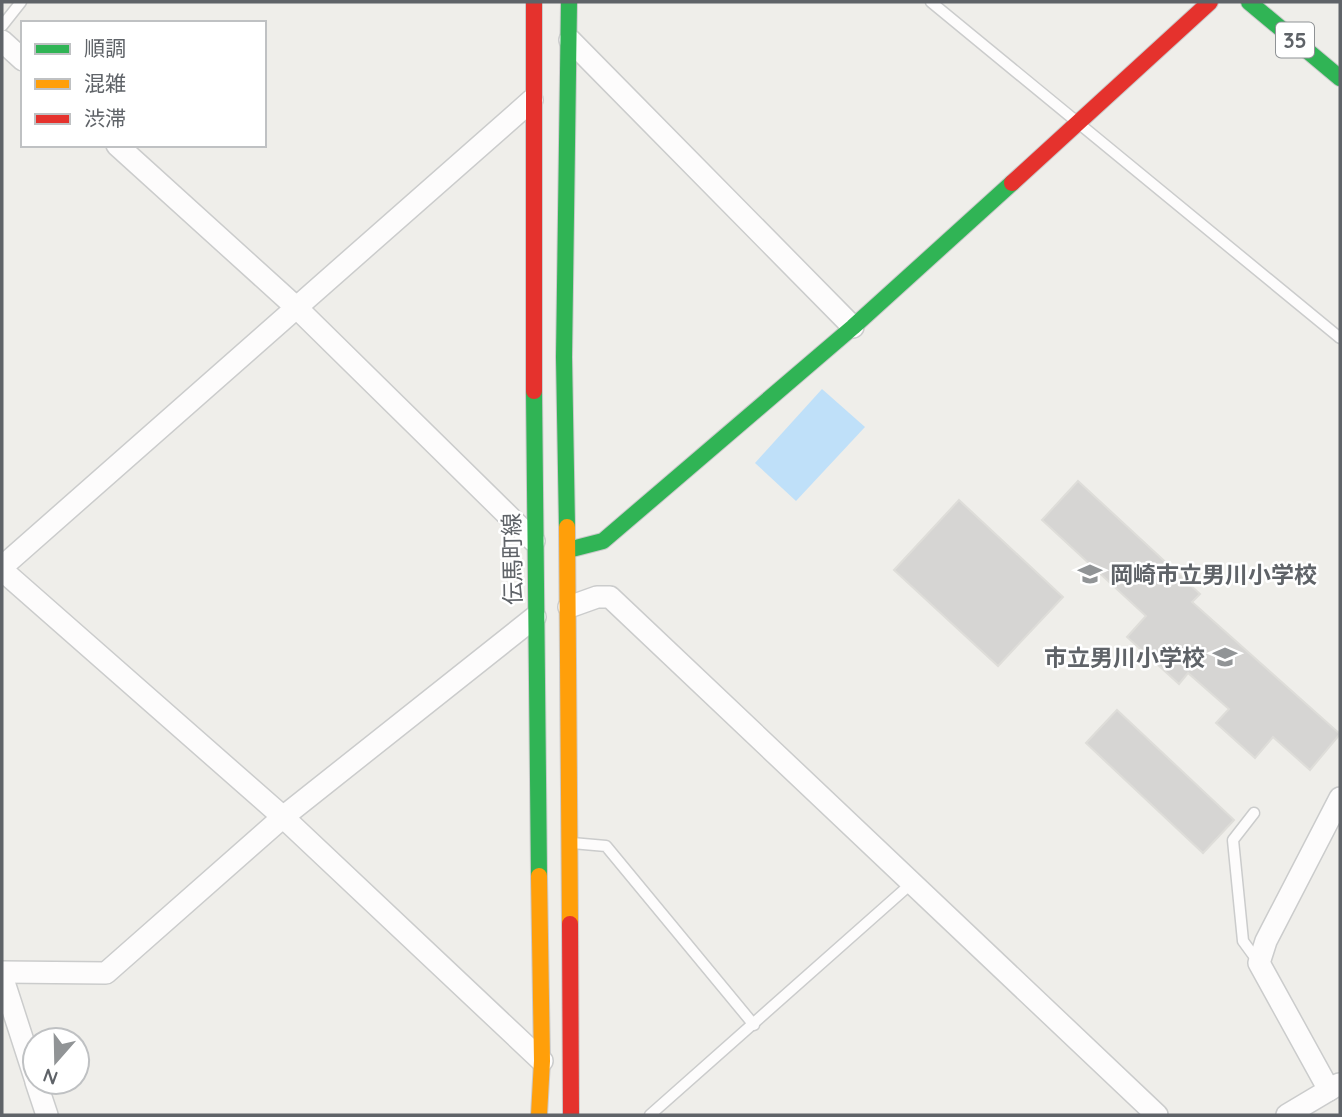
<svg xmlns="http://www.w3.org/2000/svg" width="1342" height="1117" viewBox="0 0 1342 1117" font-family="Quicksand,'Noto Sans JP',sans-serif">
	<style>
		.water { fill: #bfe0f9 }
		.building { fill: #d6d5d3; stroke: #deddd9; stroke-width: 2 }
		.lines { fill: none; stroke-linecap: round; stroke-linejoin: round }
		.lane-casing { stroke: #cbcccc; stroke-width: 13 }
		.street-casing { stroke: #cbcccc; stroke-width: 24 }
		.fast-casing { stroke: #cacacb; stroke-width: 18 }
		.slow-casing { stroke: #cacacb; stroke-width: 18 }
		.jam-casing { stroke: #cacacb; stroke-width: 18 }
		.lane { stroke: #fdfcfc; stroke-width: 10 }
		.street { stroke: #fdfcfc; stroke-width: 21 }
		.fast { stroke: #30b455; stroke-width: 16 }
		.slow { stroke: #ff9f0a; stroke-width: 16 }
		.jam { stroke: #e5322d; stroke-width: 16 }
		.labels { text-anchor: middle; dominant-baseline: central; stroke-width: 5; stroke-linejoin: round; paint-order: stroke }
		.shield { fill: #fff; stroke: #8f9295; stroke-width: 2 }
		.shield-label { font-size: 21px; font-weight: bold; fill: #5f6368 }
		.street-label { font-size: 23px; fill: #5f6368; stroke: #fff }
		.poi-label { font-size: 23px; font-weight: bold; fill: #5f6368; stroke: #fff; text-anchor: start }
	</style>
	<rect width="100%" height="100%" fill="#efeeea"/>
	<!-- water -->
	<path class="water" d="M822,389L865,427L796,501L755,463Z"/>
	<!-- building -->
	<g class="building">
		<path d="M1078,481L1200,594L1192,602L1340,734L1310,770L1273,737L1255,758L1216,723L1229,709L1188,673L1179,684L1127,637L1146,616L1042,520Z"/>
		<path d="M959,500L1063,597L998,666L894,570Z"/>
		<path d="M1117,710L1234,820L1203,853L1086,743Z"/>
	</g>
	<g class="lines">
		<!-- lane casing -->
		<g class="lane-casing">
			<g id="lane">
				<path d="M931,2L1340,338"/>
				<path d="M2,26L21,2"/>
				<path d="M1254,813L1233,840L1243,941L1259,963"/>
				<path d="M572,843L606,846L754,1025"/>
				<path d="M650,1115L913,882"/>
			</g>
		</g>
		<!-- street casing -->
		<g class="street-casing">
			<g id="street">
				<path d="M570,40L853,327"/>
				<path d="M2,41L23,60"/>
				<path d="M117,145L298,309L534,541"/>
				<path d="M2,567L532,100"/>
				<path d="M2,570L283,817L542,1061"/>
				<path d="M569,607L597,597H610L1157,1115"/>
				<path d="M2,972L106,973L283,817L535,617"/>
				<path d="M2,976L35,1078"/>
				<path d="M36,1082L47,1115"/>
				<path d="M1329,1090L1259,963L1266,941L1340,798"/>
				<path d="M1287,1115L1339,1084"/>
			</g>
		</g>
		<!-- fast casing -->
		<g class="fast-casing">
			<g id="fast">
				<path d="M1249,2L1340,78"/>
				<path d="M534,391L539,876"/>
				<path d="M567,527L564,357L569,2"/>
				<path d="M568,550L603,541L853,327L1012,183"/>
			</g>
		</g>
		<!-- slow casing -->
		<g class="slow-casing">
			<g id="slow">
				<path d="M567,527L570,924"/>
				<path d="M539,1115L542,1061L539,876"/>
			</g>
		</g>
		<!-- jam casing -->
		<g class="jam-casing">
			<g id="jam">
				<path d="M534,2V391"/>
				<path d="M1012,183L1210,2"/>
				<path d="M570,924L571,1115"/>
			</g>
		</g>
		<!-- lane -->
		<use href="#lane" class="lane"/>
		<!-- street -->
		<use href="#street" class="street"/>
		<!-- fast -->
		<use href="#fast" class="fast"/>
		<!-- slow -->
		<use href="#slow" class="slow"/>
		<!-- jam -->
		<use href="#jam" class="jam"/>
	</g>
	<!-- icons -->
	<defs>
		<g id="school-bare" transform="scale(1.89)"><path d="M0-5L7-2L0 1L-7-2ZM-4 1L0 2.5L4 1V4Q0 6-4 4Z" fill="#919496" stroke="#fff" stroke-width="2.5" paint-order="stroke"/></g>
	</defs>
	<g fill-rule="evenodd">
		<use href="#school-bare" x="1090" y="574"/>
		<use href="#school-bare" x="1225" y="657"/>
	</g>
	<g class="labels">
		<!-- shield labels -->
		<rect class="shield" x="1276" y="22.5" width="38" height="35" rx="5"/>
		<g class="shield-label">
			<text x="1295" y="40">35</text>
		</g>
		<!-- street labels -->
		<g class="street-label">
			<text transform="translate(512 559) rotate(-91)">伝馬町線</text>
		</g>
		<!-- poi labels -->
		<g class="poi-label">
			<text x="1110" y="574">岡崎市立男川小学校</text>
			<text x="1205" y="657" text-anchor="end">市立男川小学校</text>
		</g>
	</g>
	<!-- border -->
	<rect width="1342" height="1117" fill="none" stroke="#5f6368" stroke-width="7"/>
	<!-- legend -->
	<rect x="21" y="21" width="245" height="126" fill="#ffffff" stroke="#bfc1c3" stroke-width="2"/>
	<rect x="35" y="44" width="35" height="10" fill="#30b455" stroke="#bfc1c3" stroke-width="2"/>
	<text x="84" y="56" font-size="21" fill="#5f6368">順調</text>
	<rect x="35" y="79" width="35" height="10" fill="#ff9f0a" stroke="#bfc1c3" stroke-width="2"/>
	<text x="84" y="91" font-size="21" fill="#5f6368">混雑</text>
	<rect x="35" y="114" width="35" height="10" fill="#e5322d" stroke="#bfc1c3" stroke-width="2"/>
	<text x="84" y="126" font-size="21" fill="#5f6368">渋滞</text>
	<!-- north arrow -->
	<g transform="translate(56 1061) rotate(200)"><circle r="33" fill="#ffffff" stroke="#bfc1c3" stroke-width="2"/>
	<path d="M0-5L12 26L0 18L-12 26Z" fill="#919496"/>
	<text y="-10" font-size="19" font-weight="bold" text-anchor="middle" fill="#5f6368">N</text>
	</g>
</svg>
